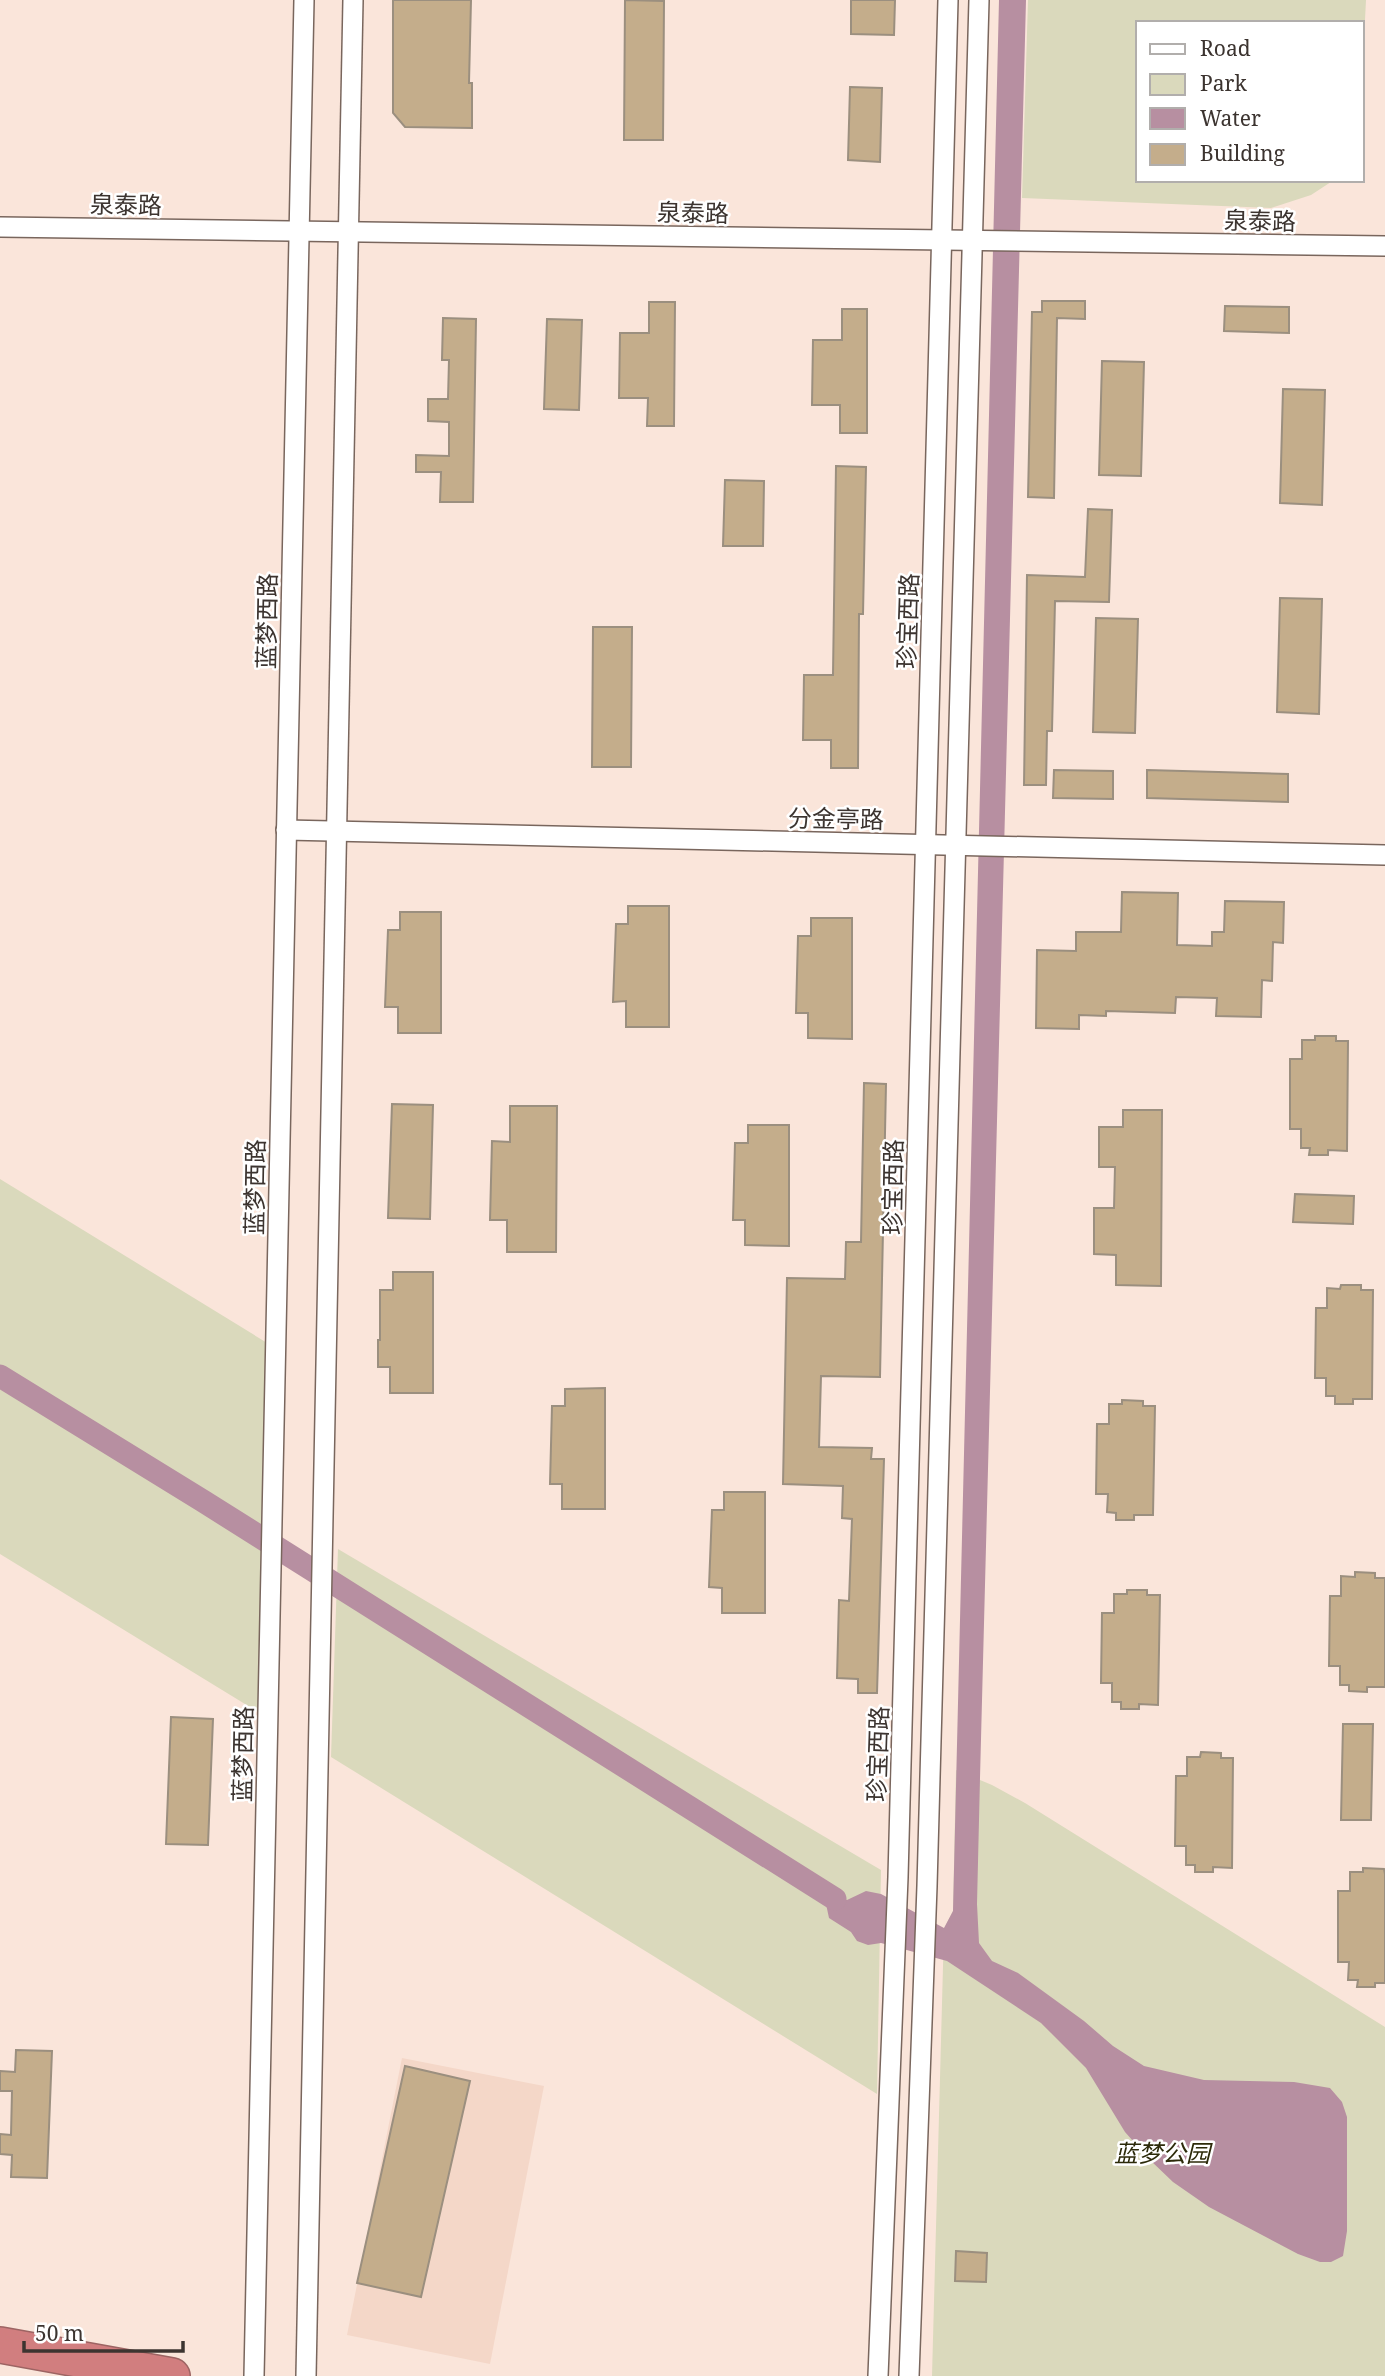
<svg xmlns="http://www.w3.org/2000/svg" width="1385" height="2376" viewBox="0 0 1385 2376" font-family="'Noto Serif','Noto Sans SC',serif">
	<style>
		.built { fill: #f4d7c8 }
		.green { fill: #dad9bc }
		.water { fill: #b78fa1 }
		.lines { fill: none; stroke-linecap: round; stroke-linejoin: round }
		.canal { stroke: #b78fa1; stroke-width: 23 }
		.building { fill: #c4ad8b; stroke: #9b8f7f; stroke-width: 2 }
		.street-casing { stroke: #79665d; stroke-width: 22 }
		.highway-casing { stroke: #9d6463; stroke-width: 38 }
		.street { stroke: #fff; stroke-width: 19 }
		.highway { stroke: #d17e7f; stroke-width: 35 }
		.labels { text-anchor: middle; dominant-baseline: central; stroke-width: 5; stroke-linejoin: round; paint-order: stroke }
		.street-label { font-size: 24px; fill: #3c3430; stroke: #fff }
		.park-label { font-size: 24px; font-style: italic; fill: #2c2a09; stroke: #fff }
	</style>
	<rect width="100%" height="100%" fill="#fae5da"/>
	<!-- built -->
	<path class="built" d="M402,2058L544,2086L490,2364L347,2335Z"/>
	<!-- green -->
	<g class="green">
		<path d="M1028,0H1366L1362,80V23H1138V180H1334L1311,195L1271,208L1022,198Z"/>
		<path d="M0,1179L277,1349L268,1718L0,1554Z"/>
		<path d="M338,1549L881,1870L877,2094L331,1757Z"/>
		<path d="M956,1770L992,1785L1025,1803L1385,2027V2376H932L944,1929L953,1911Z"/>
	</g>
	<!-- water -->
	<path class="water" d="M999,0H1026L980,1778L977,1904L979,1943L992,1961L1018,1973L1084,2021L1113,2046L1144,2066L1204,2080L1294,2082L1330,2088L1342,2102L1347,2117V2231L1343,2256L1331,2262H1320L1298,2254L1209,2207L1173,2182L1149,2159L1125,2132L1086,2068L1041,2023L947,1961L881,1943L868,1945L857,1941L851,1932L829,1918L826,1904L835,1899L847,1900L866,1891L881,1894L944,1928L953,1911Z"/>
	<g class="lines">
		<!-- canal -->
		<path class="canal" d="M0,1376L203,1501L835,1899"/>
	</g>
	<!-- building -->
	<g class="building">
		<path d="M393,0H471L469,83H472V128L405,127L393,113Z"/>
		<path d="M625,0L664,1L663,140H624Z"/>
		<path d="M851,0H895L894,35L851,34Z"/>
		<path d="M850,87L882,88L880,162L848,160Z"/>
		<path d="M1042,301H1085V319L1057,318L1054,498L1028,497L1032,312H1042Z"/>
		<path d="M649,302H675L674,426H647L648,398H619L620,333H649Z"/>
		<path d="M1225,306L1289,307V333L1224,331Z"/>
		<path d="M842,309H867V433H840V405H812L813,340H842Z"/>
		<path d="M443,318L476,319L473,502H440L441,472H416V455L449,456V422L428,421V399H448L449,360H442Z"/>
		<path d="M547,319L582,320L579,410L544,409Z"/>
		<path d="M1102,361L1144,362L1141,476L1099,475Z"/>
		<path d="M1283,389L1325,390L1322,505L1280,503Z"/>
		<path d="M836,466L866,467L863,614H859L858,768H831V740H803L804,675H833Z"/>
		<path d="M725,480L764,481L763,546H723Z"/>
		<path d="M1088,509L1112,510L1109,602L1055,601L1052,731H1047L1046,785H1024L1027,575L1085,577Z"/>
		<path d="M1280,598L1322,599L1319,714L1277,712Z"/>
		<path d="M1096,618L1138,619L1135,733L1093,732Z"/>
		<path d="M593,627H632L631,767H592Z"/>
		<path d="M1054,770L1113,771V799L1053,798Z"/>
		<path d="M1147,770L1288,774V802L1147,798Z"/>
		<path d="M1122,892L1178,893L1177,945L1212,946V932H1224L1225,901L1284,902L1283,943L1273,942L1272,981L1262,980L1261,1017L1216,1016L1217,998L1176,997L1175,1013L1106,1011V1016L1079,1015V1029L1036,1028L1037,950L1076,951V932H1121Z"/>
		<path d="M628,906H669V1027H626V1001L613,1002L616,924H628Z"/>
		<path d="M400,912H441V1033H398V1007H385L388,930H400Z"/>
		<path d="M811,918H852V1039L808,1038V1013H796L798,936H811Z"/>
		<path d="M1315,1036H1336V1041H1348L1347,1151L1328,1150V1155H1309L1310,1148H1301V1129H1290V1059H1302V1040H1315Z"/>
		<path d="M864,1083L886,1084L880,1377L821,1376L819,1447L872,1448L871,1459H884L877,1693H858V1679L837,1678L839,1600L849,1601L852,1519L842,1518L843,1486L783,1484L787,1278L845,1279L846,1242H861Z"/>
		<path d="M392,1104L433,1105L430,1219L388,1218Z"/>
		<path d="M510,1106H557L556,1252H507V1220H490L492,1141L510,1142Z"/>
		<path d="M1123,1110H1162L1161,1286L1116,1285V1255L1094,1254V1208H1114L1115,1167H1099V1127H1123Z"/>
		<path d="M748,1125H789V1246L745,1245V1220H733L735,1143H748Z"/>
		<path d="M1295,1194L1354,1196L1353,1224L1293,1222Z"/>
		<path d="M393,1272H433V1393H390V1367H378V1340H380V1290H393Z"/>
		<path d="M1341,1285H1361V1290H1373L1372,1399H1353V1404H1335V1396H1326V1378H1315L1316,1308H1327V1288L1340,1289Z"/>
		<path d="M605,1388V1509H562V1484H550L552,1406H565V1389Z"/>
		<path d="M1122,1400L1143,1401V1406H1155L1153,1515H1134V1520H1116V1513L1107,1512L1108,1494H1096L1097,1424H1109V1404H1122Z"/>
		<path d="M724,1492H765V1613H722V1588L709,1587L712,1510H724Z"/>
		<path d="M1355,1572L1375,1573V1578H1385V1687H1367V1692L1349,1691V1685H1340V1666H1329L1330,1596H1341V1576L1355,1577Z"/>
		<path d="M1127,1590H1147V1595H1160L1158,1705L1139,1704V1709H1121V1702H1112V1683H1101L1102,1613H1114V1594H1127Z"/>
		<path d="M171,1717L213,1719L208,1845L166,1844Z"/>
		<path d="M1343,1724H1373L1371,1820H1341Z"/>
		<path d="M1201,1752L1221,1753V1758H1233L1232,1868L1213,1867V1872H1195V1865H1186V1846H1175L1176,1776H1187V1757H1200Z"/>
		<path d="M1363,1868L1384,1869L1385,1874V1983H1375V1987H1357L1358,1980H1348L1349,1962H1338V1891H1350V1872H1363Z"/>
		<path d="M16,2050L52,2051L47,2178L11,2177L12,2155L0,2154V2134L11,2135L12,2091H0V2071L15,2072Z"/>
		<path d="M405,2066L470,2081L421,2297L357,2283Z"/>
		<path d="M956,2251L987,2253L986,2282L955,2281Z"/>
	</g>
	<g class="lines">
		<!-- street casing -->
		<g class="street-casing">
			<g id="street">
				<path d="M0,227L1385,246"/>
				<path d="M286,830L1385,855"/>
				<path d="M254,2376L304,0"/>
				<path d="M306,2376L353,0"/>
				<path d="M878,2376L898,1877L948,0"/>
				<path d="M909,2376L927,1886L979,0"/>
			</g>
		</g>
		<!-- highway casing -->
		<g class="highway-casing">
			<path id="highway" d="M0,2345L172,2376"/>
		</g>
		<!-- street -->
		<use href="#street" class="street"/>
		<!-- highway -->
		<use href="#highway" class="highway"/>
	</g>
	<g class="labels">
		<!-- street labels -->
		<g class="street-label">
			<text transform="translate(126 204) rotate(1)">泉泰路</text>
			<text transform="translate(693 212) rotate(1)">泉泰路</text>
			<text transform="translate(1260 220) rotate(1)">泉泰路</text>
			<text transform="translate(266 621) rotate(-89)">蓝梦西路</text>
			<text transform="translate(907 621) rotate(-88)">珍宝西路</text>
			<text transform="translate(836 818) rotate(1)">分金亭路</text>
			<text transform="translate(254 1187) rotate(-89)">蓝梦西路</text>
			<text transform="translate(892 1187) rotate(-89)">珍宝西路</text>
			<text transform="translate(242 1754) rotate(-89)">蓝梦西路</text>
			<text transform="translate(877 1754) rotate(-88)">珍宝西路</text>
		</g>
		<!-- park labels -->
		<g class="park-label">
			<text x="1162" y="2152">蓝梦公园</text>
		</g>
	</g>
	<!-- legend -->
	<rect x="1136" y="21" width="228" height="161" fill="#ffffff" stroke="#b1aeac" stroke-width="2"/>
	<rect x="1150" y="44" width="35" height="10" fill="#ffffff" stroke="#b1aeac" stroke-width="2"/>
	<text x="1200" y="56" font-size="21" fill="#3c3430">Road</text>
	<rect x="1150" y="74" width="35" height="21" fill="#dad9bc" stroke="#b1aeac" stroke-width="2"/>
	<text x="1200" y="91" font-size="21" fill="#3c3430">Park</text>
	<rect x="1150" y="108" width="35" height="21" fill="#b78fa1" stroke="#b1aeac" stroke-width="2"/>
	<text x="1200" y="126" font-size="21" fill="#3c3430">Water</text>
	<rect x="1150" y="144" width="35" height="21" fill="#c4ad8b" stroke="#b1aeac" stroke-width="2"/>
	<text x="1200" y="161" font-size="21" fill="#3c3430">Building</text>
	<!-- scale -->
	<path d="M24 2341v10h159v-10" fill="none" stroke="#3c3430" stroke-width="3.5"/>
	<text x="35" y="2341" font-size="21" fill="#3c3430" stroke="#ffffff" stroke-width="5" paint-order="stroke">50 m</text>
</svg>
